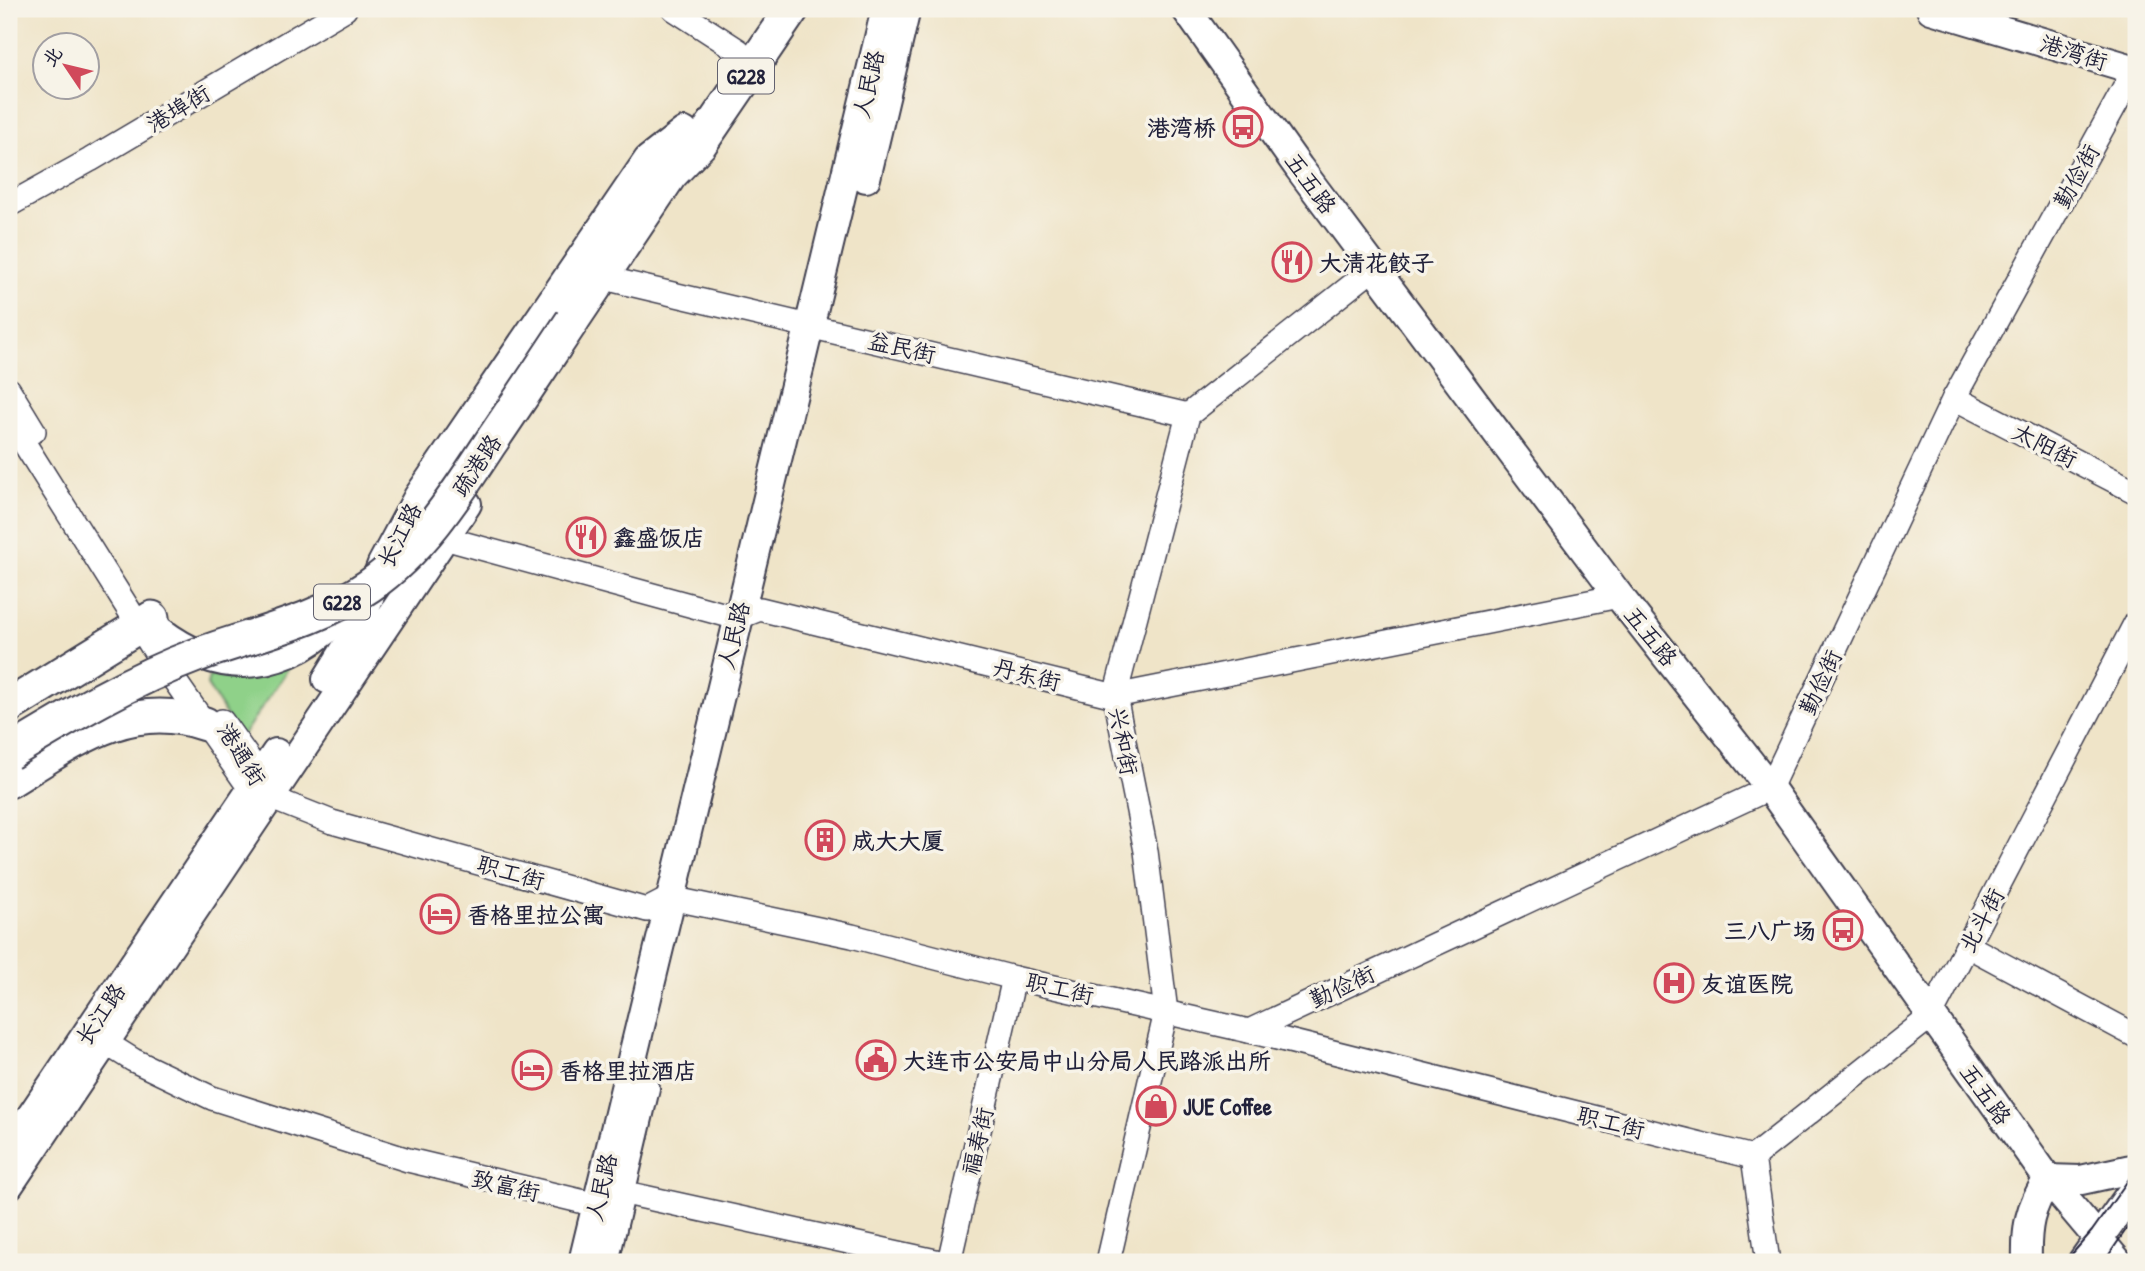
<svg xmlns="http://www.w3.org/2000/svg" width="2145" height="1271" viewBox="0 0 2145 1271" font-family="'Patrick Hand','LXGW WenKai TC',sans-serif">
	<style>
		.green { fill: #8fd189; stroke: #587a62; stroke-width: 2 }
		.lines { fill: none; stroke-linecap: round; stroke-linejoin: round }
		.minor-casing { stroke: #413f50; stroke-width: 26 }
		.major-casing { stroke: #413f50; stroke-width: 32 }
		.highway-casing { stroke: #413f50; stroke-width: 37 }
		.minor { stroke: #fff; stroke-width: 23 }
		.major { stroke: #fff; stroke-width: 28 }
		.highway { stroke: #fff; stroke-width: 33 }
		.tram { stroke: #22223b; stroke-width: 2 }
		.highway-bridge-casing { stroke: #413f50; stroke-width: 37; stroke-linecap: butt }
		.highway-bridge { stroke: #fff; stroke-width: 33 }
		.labels { text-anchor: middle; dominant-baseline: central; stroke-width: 7; stroke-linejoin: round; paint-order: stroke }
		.shield { fill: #f7f3e8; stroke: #62616f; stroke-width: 2 }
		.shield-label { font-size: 21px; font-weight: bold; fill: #22223b }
		.street-label { font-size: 23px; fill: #22223b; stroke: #f7f3e8 }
		.poi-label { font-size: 23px; font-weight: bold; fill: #22223b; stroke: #f7f3e8; text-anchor: start }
	</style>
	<rect width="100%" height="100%" fill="#f7f3e8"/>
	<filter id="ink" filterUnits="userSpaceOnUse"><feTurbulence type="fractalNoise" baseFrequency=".0143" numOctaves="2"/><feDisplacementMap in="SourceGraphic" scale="14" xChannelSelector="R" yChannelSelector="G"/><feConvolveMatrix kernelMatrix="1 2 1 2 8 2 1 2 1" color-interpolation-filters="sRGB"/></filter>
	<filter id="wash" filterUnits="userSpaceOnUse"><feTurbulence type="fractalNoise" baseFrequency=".00686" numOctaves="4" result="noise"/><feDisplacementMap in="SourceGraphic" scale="28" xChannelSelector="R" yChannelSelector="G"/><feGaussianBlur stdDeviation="1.57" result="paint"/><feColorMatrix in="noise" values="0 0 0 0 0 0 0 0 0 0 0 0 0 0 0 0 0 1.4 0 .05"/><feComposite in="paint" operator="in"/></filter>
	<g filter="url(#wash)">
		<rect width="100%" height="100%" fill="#efe4c8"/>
		<!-- green -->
		<path class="green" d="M294,660L241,738L207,685L209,676L235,678L256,675Z"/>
	</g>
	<g filter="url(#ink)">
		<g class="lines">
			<!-- minor casing -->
			<g class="minor-casing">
				<g id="minor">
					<path d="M674,9L739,51"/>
					<path d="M9,205L90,160L345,9"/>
					<path d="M617,281L1188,415"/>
					<path d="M9,390L34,431"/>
					<path d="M1954,398L2136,492"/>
					<path d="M9,419L161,661L251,790L332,822L647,910L670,898L852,936L1014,978L1249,1031L1753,1157L1768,1262"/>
					<path d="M444,538L737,618L760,609L1115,696L1619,596"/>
					<path d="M222,721L261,776L266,789"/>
					<path d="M1968,946L2136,1036"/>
					<path d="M1249,1031L1770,788L1954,398L2136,67"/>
					<path d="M90,1033L133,1060L212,1098L408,1160L597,1205L621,1192L940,1262"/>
					<path d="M1753,1157L1930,1017L2136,622"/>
					<path d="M949,1262L1014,978"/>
					<path d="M1108,1262L1166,1012L1146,851L1115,696L1188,415L1374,268"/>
				</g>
			</g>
			<!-- major casing -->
			<g class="major-casing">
				<g id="major">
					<path d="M1186,9L1299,168L1619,596L1770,788L2048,1179L2118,1262"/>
					<path d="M1931,9L2136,70"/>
					<path d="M866,178L906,9"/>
					<path d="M160,631C233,687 304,665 357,597"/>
					<path d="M327,679L356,632L382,564L418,497L648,160L684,132"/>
					<path d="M9,1149L276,753"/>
					<path d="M2048,1179L2081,1180L2136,1168"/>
					<path d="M9,1185L467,504"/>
					<path d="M583,1262L886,9"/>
					<path d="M604,1262L645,1088"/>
					<path d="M2027,1262C2026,1227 2029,1209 2048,1179"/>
					<path d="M2082,1262L2136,1186"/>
				</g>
			</g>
			<!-- highway casing -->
			<g class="highway-casing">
				<g id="highway">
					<path d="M572,321L670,175L700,144L792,9"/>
					<path d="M9,706L152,618"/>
					<path d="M9,781C71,743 129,697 205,724"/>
				</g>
			</g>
			<!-- minor -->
			<use href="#minor" class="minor"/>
			<!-- major -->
			<use href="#major" class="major"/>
			<!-- highway -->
			<use href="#highway" class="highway"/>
			<!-- tram -->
			<g class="tram">
				<path d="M2065,1262L2092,1231L2136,1169"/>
				<path d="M2104,1262L2136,1215"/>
			</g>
			<!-- highway-bridge casing -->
			<g class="highway-bridge-casing">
				<path id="highway-bridge" d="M9,753C70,716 130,680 197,655C255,634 318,621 369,586C421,550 455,497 489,445C517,404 544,363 572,321"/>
			</g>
			<!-- highway-bridge -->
			<use href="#highway-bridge" class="highway-bridge"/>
		</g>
	</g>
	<!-- icons -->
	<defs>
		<g id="bus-ring" transform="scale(2.0125)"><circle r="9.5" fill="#f7f3e8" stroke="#d1495b" stroke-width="1.5"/><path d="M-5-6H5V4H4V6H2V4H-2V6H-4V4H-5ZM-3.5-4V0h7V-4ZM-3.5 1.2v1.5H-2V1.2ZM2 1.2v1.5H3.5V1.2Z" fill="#d1495b"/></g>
		<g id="restaurant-ring" transform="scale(2.0125)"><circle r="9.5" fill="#f7f3e8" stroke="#d1495b" stroke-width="1.5"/><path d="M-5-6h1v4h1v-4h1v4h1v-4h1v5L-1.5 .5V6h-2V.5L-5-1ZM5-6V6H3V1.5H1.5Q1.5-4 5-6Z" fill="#d1495b"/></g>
		<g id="building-ring" transform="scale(2.0125)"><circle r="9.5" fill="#f7f3e8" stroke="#d1495b" stroke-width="1.5"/><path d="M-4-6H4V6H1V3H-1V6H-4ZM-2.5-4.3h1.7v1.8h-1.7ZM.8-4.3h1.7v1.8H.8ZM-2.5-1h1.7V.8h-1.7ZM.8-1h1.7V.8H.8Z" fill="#d1495b"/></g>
		<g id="hotel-ring" transform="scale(2.0125)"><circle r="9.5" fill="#f7f3e8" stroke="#d1495b" stroke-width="1.5"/><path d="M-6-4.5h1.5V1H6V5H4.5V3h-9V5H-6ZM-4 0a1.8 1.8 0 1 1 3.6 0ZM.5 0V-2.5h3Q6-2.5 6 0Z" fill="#d1495b"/></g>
		<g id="hospital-ring" transform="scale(2.0125)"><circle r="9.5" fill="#f7f3e8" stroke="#d1495b" stroke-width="1.5"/><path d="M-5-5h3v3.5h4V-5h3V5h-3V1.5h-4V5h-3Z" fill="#d1495b"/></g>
		<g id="civic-ring" transform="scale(2.0125)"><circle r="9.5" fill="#f7f3e8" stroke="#d1495b" stroke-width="1.5"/><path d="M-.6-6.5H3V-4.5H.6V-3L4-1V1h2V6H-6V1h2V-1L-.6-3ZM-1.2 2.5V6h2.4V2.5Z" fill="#d1495b"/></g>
		<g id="shop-ring" transform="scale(2.0125)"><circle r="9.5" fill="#f7f3e8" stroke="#d1495b" stroke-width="1.5"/><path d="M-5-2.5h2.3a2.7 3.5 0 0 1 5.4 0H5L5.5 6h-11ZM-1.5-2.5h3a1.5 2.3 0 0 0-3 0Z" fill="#d1495b"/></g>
	</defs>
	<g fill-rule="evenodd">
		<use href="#bus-ring" x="1243" y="127"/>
		<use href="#restaurant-ring" x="1292" y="262"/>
		<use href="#restaurant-ring" x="586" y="537"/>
		<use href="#building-ring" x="825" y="840"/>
		<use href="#hotel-ring" x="440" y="914"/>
		<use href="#bus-ring" x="1843" y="930"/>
		<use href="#hospital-ring" x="1674" y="983"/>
		<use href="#civic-ring" x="876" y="1060"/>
		<use href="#hotel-ring" x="532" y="1070"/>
		<use href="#shop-ring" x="1156" y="1106"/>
	</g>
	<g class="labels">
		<!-- shield labels -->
		<g class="shield">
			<rect x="718" y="58.5" width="56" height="35" rx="5"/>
			<rect x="314" y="584.5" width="56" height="35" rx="5"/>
		</g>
		<g class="shield-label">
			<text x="746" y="76">G228</text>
			<text x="342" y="602">G228</text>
		</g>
		<!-- street labels -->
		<g class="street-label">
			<text transform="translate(2074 52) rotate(17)">港湾街</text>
			<text transform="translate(868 84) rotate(-77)">人民路</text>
			<text transform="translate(178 108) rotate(-31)">港埠街</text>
			<text transform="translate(2076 176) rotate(-61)">勤俭街</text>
			<text transform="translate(1311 183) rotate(54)">五五路</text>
			<text transform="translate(902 347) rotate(13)">益民街</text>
			<text transform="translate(2045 445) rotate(27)">太阳街</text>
			<text transform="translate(476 465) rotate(-56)">疏港路</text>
			<text transform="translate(399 535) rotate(-63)">长江路</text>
			<text transform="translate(733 635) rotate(-76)">人民路</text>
			<text transform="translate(1651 636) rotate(51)">五五路</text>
			<text transform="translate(1027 674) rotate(14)">丹东街</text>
			<text transform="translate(1820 682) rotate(-65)">勤俭街</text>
			<text transform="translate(1124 741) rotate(79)">兴和街</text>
			<text transform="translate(242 754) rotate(58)">港通街</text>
			<text transform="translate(511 872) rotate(16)">职工街</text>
			<text transform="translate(1981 920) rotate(-62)">北斗街</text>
			<text transform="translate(1342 986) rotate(-25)">勤俭街</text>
			<text transform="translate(1060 988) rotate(13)">职工街</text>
			<text transform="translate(100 1014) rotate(-56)">长江路</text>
			<text transform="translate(1986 1094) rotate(54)">五五路</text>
			<text transform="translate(1611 1122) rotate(14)">职工街</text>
			<text transform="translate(977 1141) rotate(-77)">福寿街</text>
			<text transform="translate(506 1185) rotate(13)">致富街</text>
			<text transform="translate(601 1187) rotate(-77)">人民路</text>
		</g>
		<!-- poi labels -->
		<g class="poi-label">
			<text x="1216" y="127" text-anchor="end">港湾桥</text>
			<text x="1319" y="262">大清花餃子</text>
			<text x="613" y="537">鑫盛饭店</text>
			<text x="852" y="840">成大大厦</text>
			<text x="467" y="914">香格里拉公寓</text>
			<text x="1816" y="930" text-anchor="end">三八广场</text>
			<text x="1701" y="983">友谊医院</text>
			<text x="903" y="1060">大连市公安局中山分局人民路派出所</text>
			<text x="559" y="1070">香格里拉酒店</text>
			<text x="1183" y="1106">JUE Coffee</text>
		</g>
	</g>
	<!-- margin -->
	<rect width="2145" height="1271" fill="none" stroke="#f7f3e8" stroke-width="35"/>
	<!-- north arrow -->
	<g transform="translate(66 66) rotate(305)"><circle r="33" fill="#f7f3e8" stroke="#a29fa3" stroke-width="2"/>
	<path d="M0-5L12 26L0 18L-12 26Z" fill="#d1495b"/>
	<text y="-10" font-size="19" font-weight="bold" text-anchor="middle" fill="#22223b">北</text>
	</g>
</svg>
